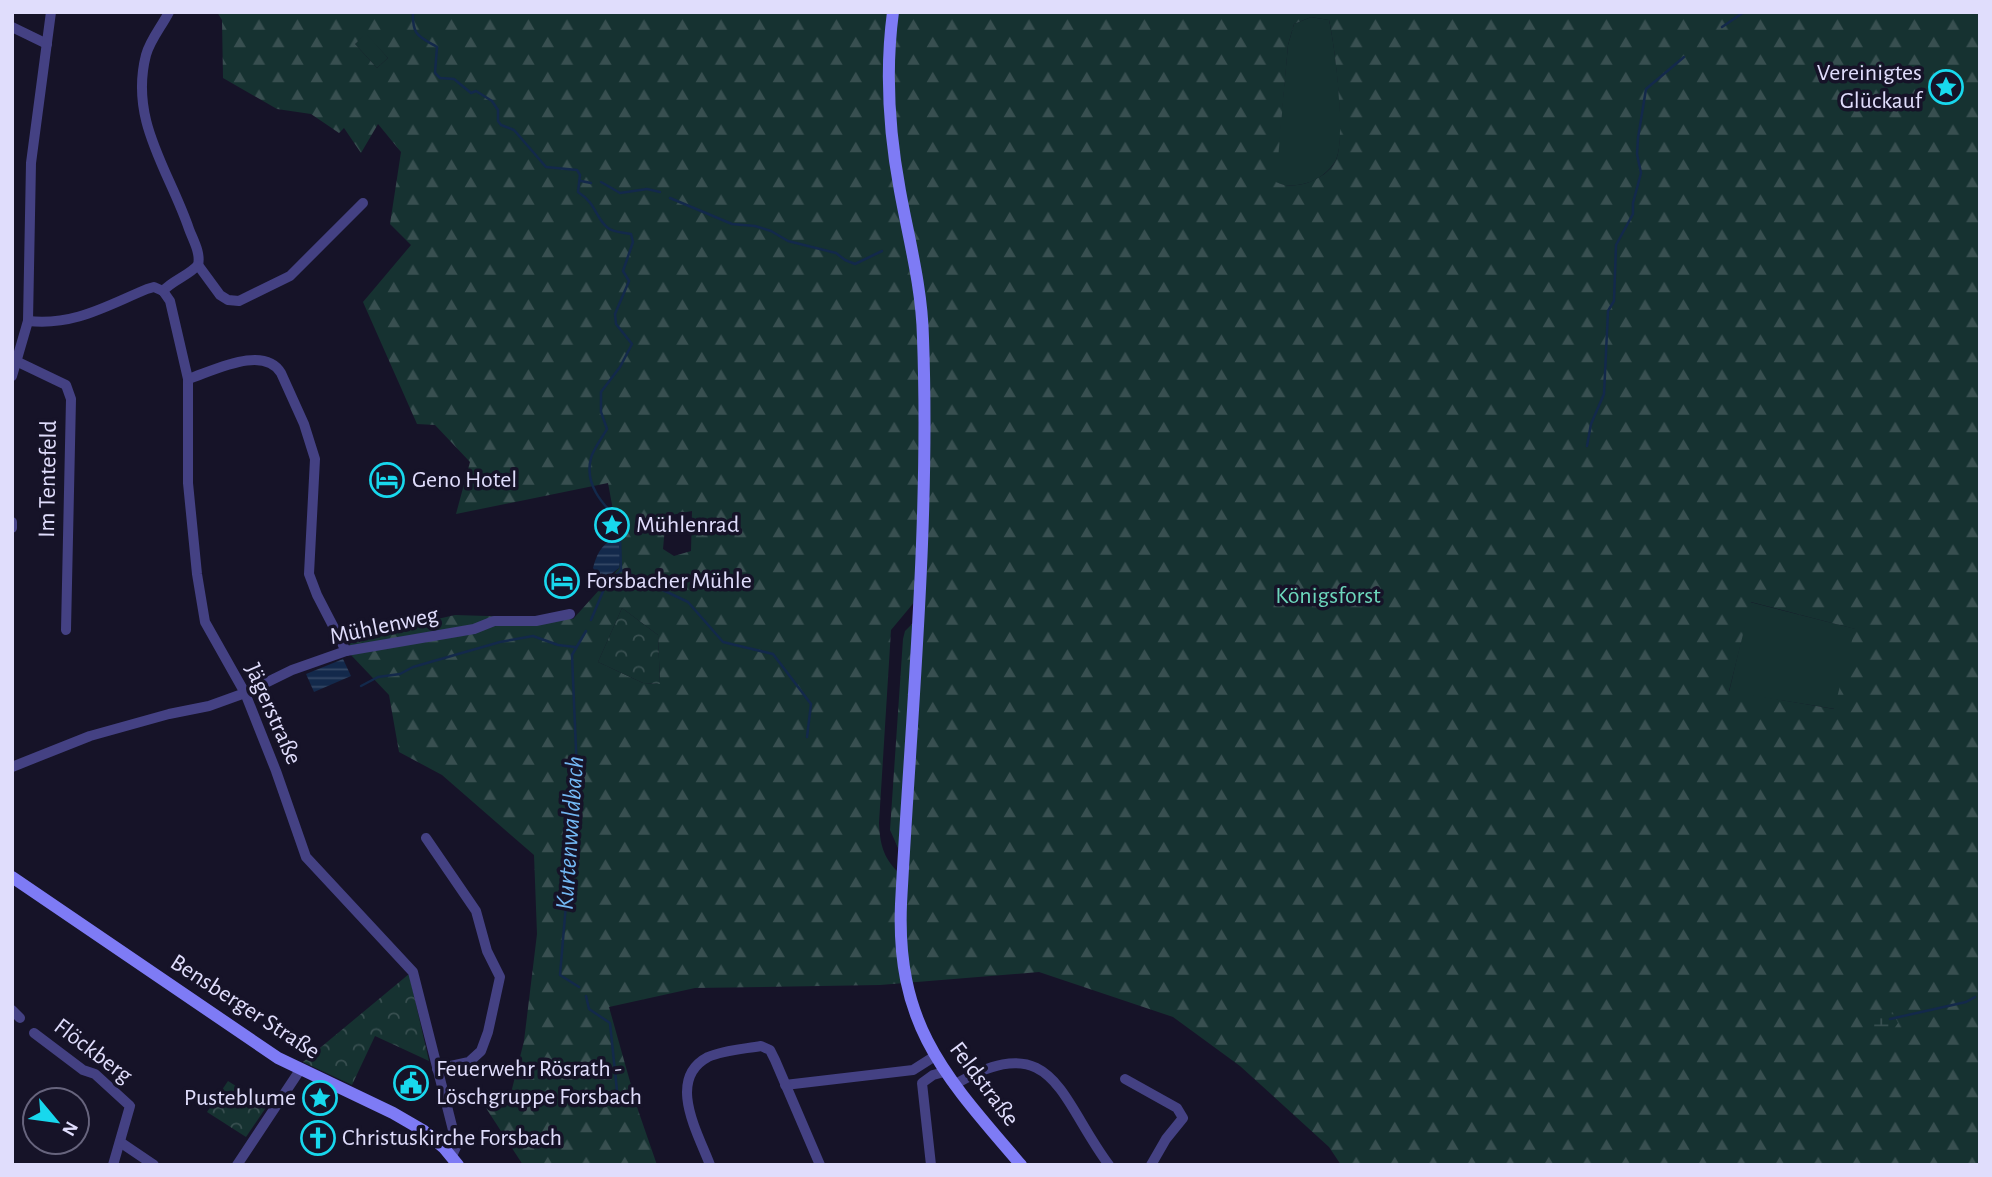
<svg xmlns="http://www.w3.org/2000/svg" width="1992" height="1177" viewBox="0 0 1992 1177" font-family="'Alegreya Sans',sans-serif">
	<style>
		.grass { fill: #163231 }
		.forest { fill: url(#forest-firs); fill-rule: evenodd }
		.wetland { fill: url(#wetland-marsh) }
		.park { fill: url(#park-crowns) }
		.water { fill: url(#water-rules) }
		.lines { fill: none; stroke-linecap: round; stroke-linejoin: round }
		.stream { stroke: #13294b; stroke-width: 2.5 }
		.minor { stroke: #444183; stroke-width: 10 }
		.secondary { stroke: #7e7bf5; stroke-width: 12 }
		.labels { text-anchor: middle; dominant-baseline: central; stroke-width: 7; stroke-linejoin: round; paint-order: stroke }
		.poi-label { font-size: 24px; fill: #e0ddfc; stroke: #161328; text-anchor: start }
		.street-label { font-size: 24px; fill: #e0ddfc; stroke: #161328 }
		.park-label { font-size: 24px; fill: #6dd8bd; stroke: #161328 }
		.water-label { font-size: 26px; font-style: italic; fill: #73b8f4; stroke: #161328 }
	</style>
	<defs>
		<pattern id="forest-firs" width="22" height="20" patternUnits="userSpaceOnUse" patternTransform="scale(1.75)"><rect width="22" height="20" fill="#163231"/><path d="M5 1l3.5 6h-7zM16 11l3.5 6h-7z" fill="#384f50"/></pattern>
		<pattern id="wetland-marsh" width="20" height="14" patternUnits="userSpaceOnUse" patternTransform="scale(1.75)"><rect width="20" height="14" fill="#163231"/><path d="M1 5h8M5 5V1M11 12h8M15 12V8" fill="none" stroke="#384f50"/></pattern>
		<pattern id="park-crowns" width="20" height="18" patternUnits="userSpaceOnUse" patternTransform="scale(1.75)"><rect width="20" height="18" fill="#163231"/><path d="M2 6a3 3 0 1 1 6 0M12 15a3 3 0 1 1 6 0" fill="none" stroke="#384f50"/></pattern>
		<pattern id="water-rules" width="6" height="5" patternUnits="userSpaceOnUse" patternTransform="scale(1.75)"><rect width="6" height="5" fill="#13294b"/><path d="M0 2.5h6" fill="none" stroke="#354866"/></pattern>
	</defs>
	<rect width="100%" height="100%" fill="#161328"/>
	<!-- grass -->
	<g class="grass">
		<path d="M1311,17L1329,20C1335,46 1347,138 1336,160C1330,171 1318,180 1307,183C1297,186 1285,187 1275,182L1288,45L1294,24Z"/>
		<path d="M366,33L388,58L377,68L355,44Z"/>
		<path d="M1750,602L1856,629L1835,709L1729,692Z"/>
	</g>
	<!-- forest -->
	<path class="forest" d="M217,12H1980V1165H1341L1329,1147L1240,1066L1173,1017L1039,972L880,985L695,988L609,1007L638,1110L657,1165H523L486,1108L511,1093L524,1041L537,934L534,855L442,775L399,752L389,695L351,655L349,639L455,615L573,619L619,568L621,553L608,483L456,514L470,462L435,425L417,424L363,302L411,245L390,224L401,152L378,124L361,153L344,128L339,133L311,114L277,109L223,78L222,20ZM1311,17L1329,20C1335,46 1346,137 1336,160C1331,171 1319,179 1307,183C1297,186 1285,187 1276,182L1288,45L1294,24ZM366,34L388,58L377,68L355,44ZM692,511L691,551L674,556L663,549L666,516ZM916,600L915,621L905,631L903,639L890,830L899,850L898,872C883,857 880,844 879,823L891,630ZM1751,602L1855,629L1834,709L1729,691ZM622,608L658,635L660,684L643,683L598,662Z"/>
	<!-- wetland -->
	<path class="wetland" d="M1890,1007L1898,1023L1891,1033L1872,1034L1874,1019Z"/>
	<!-- park -->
	<g class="park">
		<path d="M622,608L658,635L660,684L643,683L598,662Z"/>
		<path d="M409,974L429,1061L375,1036L352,1085L303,1062Z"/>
		<path d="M228,1081L267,1106L246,1137L207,1112Z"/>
	</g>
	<!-- water -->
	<g class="water">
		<path d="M618,537L621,553L619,568L602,581L593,568C597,553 602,543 618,537Z"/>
		<path d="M343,659L351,676L314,692L306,674Z"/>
	</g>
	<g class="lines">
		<!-- stream -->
		<g class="stream">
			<path d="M413,12C412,35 418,36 437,47L435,73L440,78L454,79L471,93L476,91L492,101L498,110V121L501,125L514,130L546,167L577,170L580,175L578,192C597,204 595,218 608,228C615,233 623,232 631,234L633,242L623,271L629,281L615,314L616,324L632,344L620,367L601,392V412L607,429C602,438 594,448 591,458C584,484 602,504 619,520"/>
			<path d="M1722,27L1744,12"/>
			<path d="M581,181L591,183"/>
			<path d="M601,182L620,193L647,189L660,192"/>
			<path d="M670,198L732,224L755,226L771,231L788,241L836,253L845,260L855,264L882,251"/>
			<path d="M1587,446L1591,424L1604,394L1608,311L1614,301L1616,245L1633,214V203L1641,173L1637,154L1638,138L1646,89L1684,57"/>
			<path d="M621,570L688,602L723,642L773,654L811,704L807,737"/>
			<path d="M591,620L604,589L621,570L620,537"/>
			<path d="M361,686L378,677L400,674L413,667L500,642L533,636L558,645L575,647"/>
			<path d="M579,987L560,975L568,881L565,860L578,797L572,655L586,631"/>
			<path d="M586,996L589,1009L610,1023L617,1091"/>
			<path d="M1890,1019L1966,1002L1975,997"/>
		</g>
		<!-- minor -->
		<g class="minor">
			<path d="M169,12C162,26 150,40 146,55C129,121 169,170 189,229C193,240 201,253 198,265"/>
			<path d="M12,27L47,44"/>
			<path d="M163,291L170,301L188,379V483L197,574L205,622L245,693L276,771L306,857L413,972L454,1134L456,1147L452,1156"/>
			<path d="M163,291C173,280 188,276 198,265L220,295L228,300L239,301L290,276L363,203"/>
			<path d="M28,321C74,326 106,306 147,289L154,287L163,291"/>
			<path d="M18,362L66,385L71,399L66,630"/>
			<path d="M12,376L28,321L31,163L51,12"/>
			<path d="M188,379C213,371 264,344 281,373L304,424L315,459L309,574L317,595L346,651"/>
			<path d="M12,522V528"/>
			<path d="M12,767L90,736L169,714L209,706L245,693L292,670L346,651L474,629L494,621H536L570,614"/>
			<path d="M426,838L476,911L487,951L500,977L488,1032L481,1051L469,1062L437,1069"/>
			<path d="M12,1010L20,1018"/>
			<path d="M34,1033L83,1070L95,1074L130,1106L113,1165"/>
			<path d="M1125,1079L1177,1108L1183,1118L1166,1139L1151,1165"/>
			<path d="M785,1085L913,1070L935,1056"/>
			<path d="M954,1085C1054,1026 1059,1098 1109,1165"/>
			<path d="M120,1142L154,1165"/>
			<path d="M237,1165L300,1070"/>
			<path d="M710,1165C698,1133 666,1079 708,1057C724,1050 744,1049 761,1046L770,1050L775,1060L820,1165"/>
			<path d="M931,1165L922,1083L933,1075L944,1072"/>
		</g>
		<!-- secondary -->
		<g class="secondary">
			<path d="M893,12C885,72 889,132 900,191C909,240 922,288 923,338C930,527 911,715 901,904C896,1027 946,1077 1021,1165"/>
			<path d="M12,877L278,1058L393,1113L424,1131L444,1148L458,1165"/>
		</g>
	</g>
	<!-- icons -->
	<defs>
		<g id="sight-ring" transform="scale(1.75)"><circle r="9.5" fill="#161328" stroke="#18d8ed" stroke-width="1.5"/><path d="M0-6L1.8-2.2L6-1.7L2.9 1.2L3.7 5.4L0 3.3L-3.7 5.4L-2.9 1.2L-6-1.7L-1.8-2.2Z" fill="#18d8ed"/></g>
		<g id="hotel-ring" transform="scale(1.75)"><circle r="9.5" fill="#161328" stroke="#18d8ed" stroke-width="1.5"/><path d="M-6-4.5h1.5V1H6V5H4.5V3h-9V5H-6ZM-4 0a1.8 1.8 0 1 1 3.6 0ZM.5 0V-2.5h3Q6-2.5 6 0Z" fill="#18d8ed"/></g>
		<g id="civic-ring" transform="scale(1.75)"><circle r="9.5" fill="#161328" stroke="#18d8ed" stroke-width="1.5"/><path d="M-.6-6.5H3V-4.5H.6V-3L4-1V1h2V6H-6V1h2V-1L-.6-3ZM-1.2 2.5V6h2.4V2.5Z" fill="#18d8ed"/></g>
		<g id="church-ring" transform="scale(1.75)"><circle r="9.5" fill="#161328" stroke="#18d8ed" stroke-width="1.5"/><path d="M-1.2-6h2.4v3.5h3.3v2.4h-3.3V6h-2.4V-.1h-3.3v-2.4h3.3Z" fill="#18d8ed"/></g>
	</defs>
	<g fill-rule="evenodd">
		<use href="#sight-ring" x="1946" y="87"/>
		<use href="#hotel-ring" x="387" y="480"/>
		<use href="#sight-ring" x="612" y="525"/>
		<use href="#hotel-ring" x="562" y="581"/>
		<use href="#civic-ring" x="411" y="1083"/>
		<use href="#sight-ring" x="320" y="1098"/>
		<use href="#church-ring" x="318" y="1138"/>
	</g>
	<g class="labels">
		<!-- poi labels -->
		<g class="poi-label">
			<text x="1922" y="73" text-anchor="end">Vereinigtes<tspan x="1922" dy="28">Glückauf</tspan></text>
			<text x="412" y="480">Geno Hotel</text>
			<text x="636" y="525">Mühlenrad</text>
			<text x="586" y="581">Forsbacher Mühle</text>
			<text x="436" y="1069">Feuerwehr Rösrath -<tspan x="436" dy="28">Löschgruppe Forsbach</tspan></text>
			<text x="296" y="1098" text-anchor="end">Pusteblume</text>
			<text x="342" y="1138">Christuskirche Forsbach</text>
		</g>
		<!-- street labels -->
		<g class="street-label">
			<text transform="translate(48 479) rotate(-89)">Im Tentefeld</text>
			<text transform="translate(384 626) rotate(-12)">Mühlenweg</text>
			<text transform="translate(273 714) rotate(66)">Jägerstraße</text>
			<text transform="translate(245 1007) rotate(33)">Bensberger Straße</text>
			<text transform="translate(93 1051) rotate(37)">Flöckberg</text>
			<text transform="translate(984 1084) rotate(53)">Feldstraße</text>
		</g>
		<!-- park labels -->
		<g class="park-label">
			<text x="1328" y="596">Königsforst</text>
		</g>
		<!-- water labels -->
		<g class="water-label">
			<text transform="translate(570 833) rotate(-86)">Kurtenwaldbach</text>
		</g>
	</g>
	<!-- border -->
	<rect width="1992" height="1177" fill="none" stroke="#e0ddfc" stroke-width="28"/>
	<!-- north arrow -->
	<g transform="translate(56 1121) rotate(119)"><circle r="33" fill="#161328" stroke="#67647d" stroke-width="2"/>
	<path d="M0-5L12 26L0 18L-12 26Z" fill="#18d8ed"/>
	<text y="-10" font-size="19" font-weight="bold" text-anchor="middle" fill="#e0ddfc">N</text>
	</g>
</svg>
